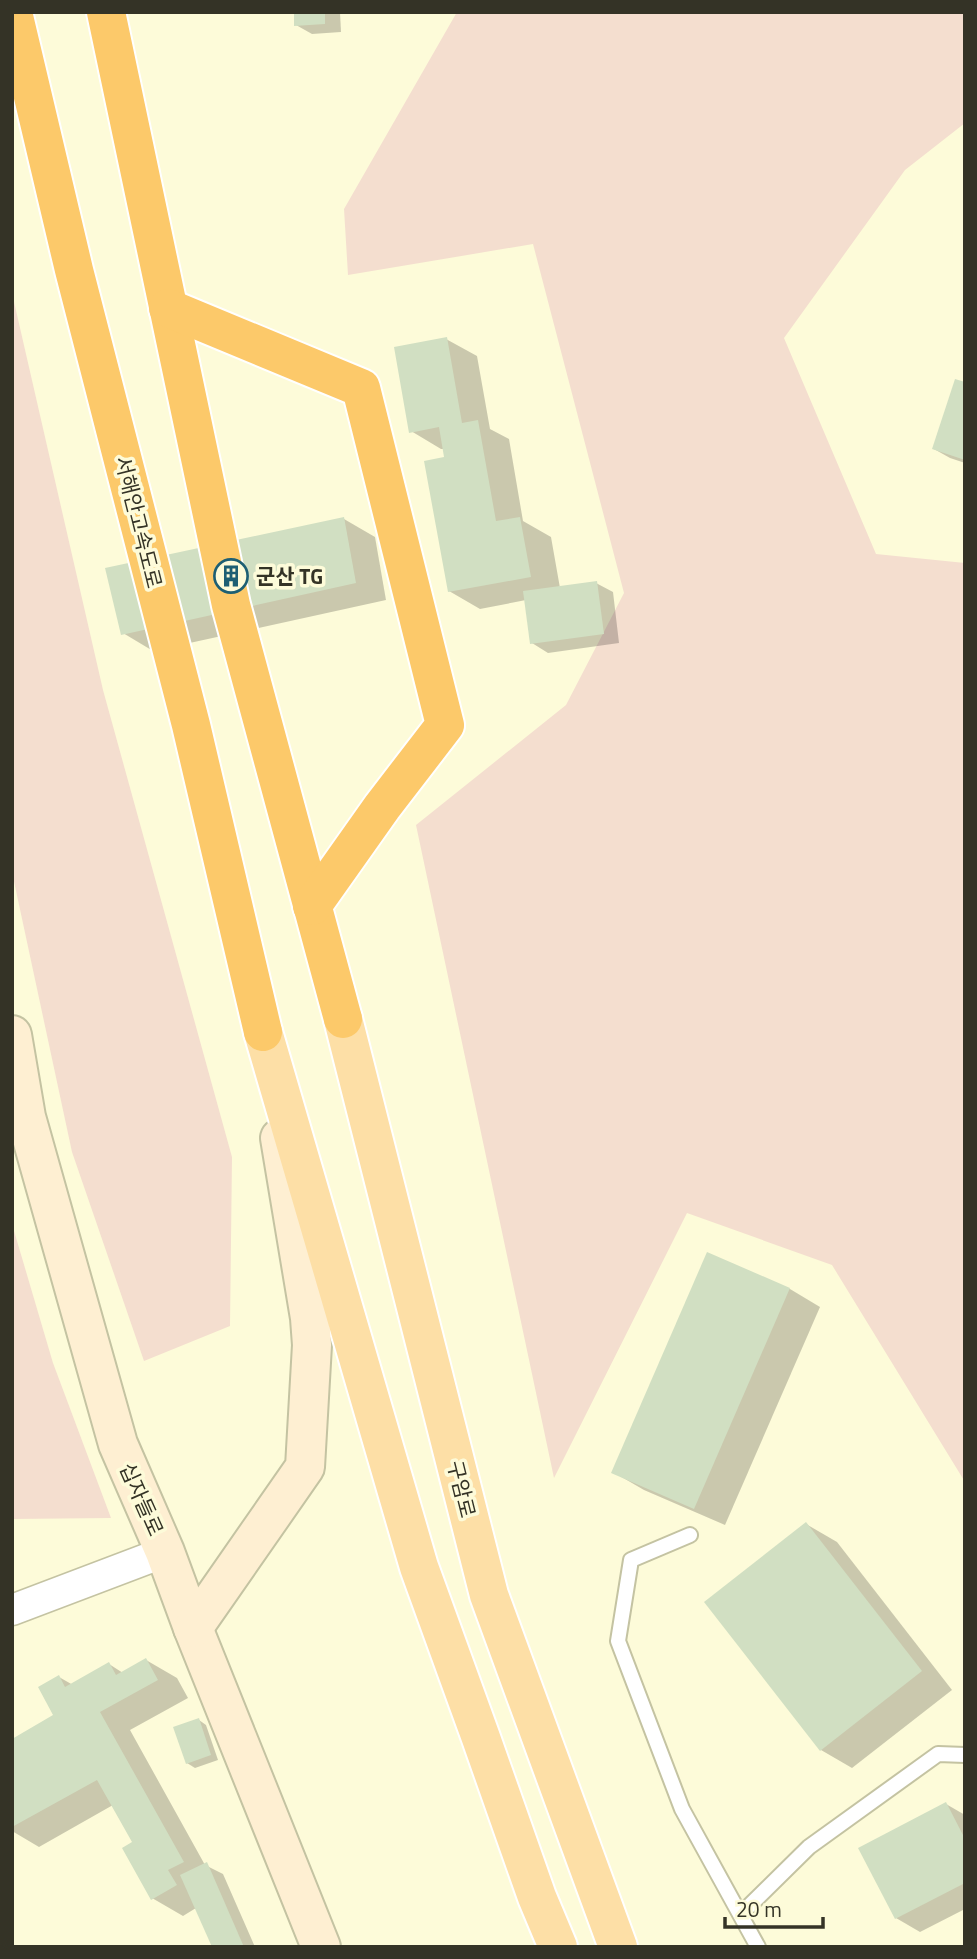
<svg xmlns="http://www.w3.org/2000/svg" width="977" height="1959" viewBox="0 0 977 1959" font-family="'Titillium Web','Noto Sans KR',sans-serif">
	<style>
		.green { fill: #f4decf }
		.shadow { fill: #0003 }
		.building { fill: #d1dfc2 }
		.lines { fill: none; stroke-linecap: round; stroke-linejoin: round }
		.lane-casing { stroke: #c4c3a2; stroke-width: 18 }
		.street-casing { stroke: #c4c3a2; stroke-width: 33 }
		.secondary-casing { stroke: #c4c3a2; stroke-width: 42 }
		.primary-casing { stroke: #fff; stroke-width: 42 }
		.highway-casing { stroke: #fff; stroke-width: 42 }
		.lane { stroke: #fff; stroke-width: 14 }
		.street { stroke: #fff; stroke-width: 30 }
		.secondary { stroke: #feefd2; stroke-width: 38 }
		.primary { stroke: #fddfa6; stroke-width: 38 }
		.highway { stroke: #fcc96a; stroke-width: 38 }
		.labels { text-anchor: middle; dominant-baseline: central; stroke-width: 7; stroke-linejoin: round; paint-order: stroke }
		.street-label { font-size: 21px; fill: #343326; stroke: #fdfbd9 }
		.poi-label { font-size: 21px; font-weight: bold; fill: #343326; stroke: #fdfbd9; text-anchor: start }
	</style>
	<rect width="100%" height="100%" fill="#fdfbd9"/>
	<!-- green -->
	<g class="green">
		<path d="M457,12H965V123L905,170L784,338L876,554L965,563V1482L832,1265L687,1213L554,1478L416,825L566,705L624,593L533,244L348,275L344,209Z"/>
		<path d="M12,293L103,690L232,1157L230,1326L144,1361L72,1152L12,872Z"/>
		<path d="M12,1224L53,1363L111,1518L12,1519Z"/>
	</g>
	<!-- shadow -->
	<g class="shadow">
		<path d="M295,12H340L341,32L312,34L296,25Z"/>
		<path d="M446,339L477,356L490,429L509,439L523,521L551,537L560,588L596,583L613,592L619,643L548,653L532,643L526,600L480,609L449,591L446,458L444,449H441L411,431Z"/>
		<path d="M965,384V463L950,458L934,449Z"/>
		<path d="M344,519L375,537L386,600L153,651L123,633Z"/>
		<path d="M708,1254L790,1289L820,1307L725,1525L644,1490L613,1472Z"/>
		<path d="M806,1524L837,1542L952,1690L852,1768L821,1750Z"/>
		<path d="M146,1660L177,1678L188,1698L130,1730L205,1865L223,1874L255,1947H213L196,1908L183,1916L152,1898L134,1843L113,1805L39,1847L12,1831V1780L56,1716L59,1677L73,1685L109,1664L123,1673Z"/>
		<path d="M199,1720L206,1725L218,1760L195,1768L187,1763Z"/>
		<path d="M946,1804L965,1815V1909L920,1932L896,1918Z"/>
	</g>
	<!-- building -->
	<g class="building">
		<path d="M294,12H325V24L294,26Z"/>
		<path d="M447,337L462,423L478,420L496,521L520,517L531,577L448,592L424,461L444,457L439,427L409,433L394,347Z"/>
		<path d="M955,379L965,382V460L932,449Z"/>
		<path d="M344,517L356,583L121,635L105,568Z"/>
		<path d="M597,581L604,634L530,644L523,591Z"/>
		<path d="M707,1252L790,1288L694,1509L611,1473Z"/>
		<path d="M806,1522L922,1671L820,1751L704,1602Z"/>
		<path d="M146,1658L158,1680L100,1712L184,1862L168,1870L177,1885L151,1900L122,1848L132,1842L97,1780L12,1827V1778L14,1776L12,1773V1739L53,1715L38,1687L59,1675L65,1687L109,1662L116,1675Z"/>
		<path d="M199,1718L211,1755L186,1764L173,1727Z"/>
		<path d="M946,1802L965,1839V1883L895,1919L858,1848Z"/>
		<path d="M207,1862L244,1947H212L180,1875Z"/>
	</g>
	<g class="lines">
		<!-- lane casing -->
		<g class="lane-casing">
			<g id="lane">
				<path d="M690,1535L631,1560L618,1641L682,1809L758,1947"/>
				<path d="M741,1914L809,1847L938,1754L965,1755"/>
			</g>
		</g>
		<!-- street casing -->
		<g class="street-casing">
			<path id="street" d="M12,1610L165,1552"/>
		</g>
		<!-- secondary casing -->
		<g class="secondary-casing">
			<g id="secondary">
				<path d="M12,1035L26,1117L118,1444L165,1552L193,1628L321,1947"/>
				<path d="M193,1628L305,1467L312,1345L310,1318L280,1138"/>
			</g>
		</g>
		<!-- primary casing -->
		<g class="primary-casing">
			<g id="primary">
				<path d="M343,1019L489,1595L618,1947"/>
				<path d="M263,1032L419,1567L481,1738L537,1897L558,1947"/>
			</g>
		</g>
		<!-- highway casing -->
		<g class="highway-casing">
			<g id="highway">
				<path d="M13,12L74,270L191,725L263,1032"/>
				<path d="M106,12L231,605L343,1019"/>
				<path d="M168,308L361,388L445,725L382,807L312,906"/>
			</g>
		</g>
		<!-- lane -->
		<use href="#lane" class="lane"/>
		<!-- street -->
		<use href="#street" class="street"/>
		<!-- secondary -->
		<use href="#secondary" class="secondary"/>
		<!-- primary -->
		<use href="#primary" class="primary"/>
		<!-- highway -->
		<use href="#highway" class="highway"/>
	</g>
	<!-- icons -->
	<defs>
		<g id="building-ring" transform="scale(1.75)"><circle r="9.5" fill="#fdfbd9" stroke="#1d5f73" stroke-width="1.5"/><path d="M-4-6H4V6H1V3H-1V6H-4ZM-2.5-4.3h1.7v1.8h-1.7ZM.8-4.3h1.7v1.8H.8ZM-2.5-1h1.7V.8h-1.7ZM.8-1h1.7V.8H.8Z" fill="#1d5f73"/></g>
	</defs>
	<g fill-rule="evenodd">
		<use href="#building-ring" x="231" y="576"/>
	</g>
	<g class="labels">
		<!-- street labels -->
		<g class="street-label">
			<text transform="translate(139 522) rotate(76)">서해안고속도로</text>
			<text transform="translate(462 1489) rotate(76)">구암로</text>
			<text transform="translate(142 1499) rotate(66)">십자들로</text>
		</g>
		<!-- poi labels -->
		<g class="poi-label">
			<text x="256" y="576">군산 TG</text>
		</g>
	</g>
	<!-- border -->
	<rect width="977" height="1959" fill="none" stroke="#343326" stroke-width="28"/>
	<!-- scale -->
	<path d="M725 1917v10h98v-10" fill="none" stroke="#343326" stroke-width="3.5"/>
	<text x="736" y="1917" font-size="21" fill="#343326" stroke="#fdfbd9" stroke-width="5" paint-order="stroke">20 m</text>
</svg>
